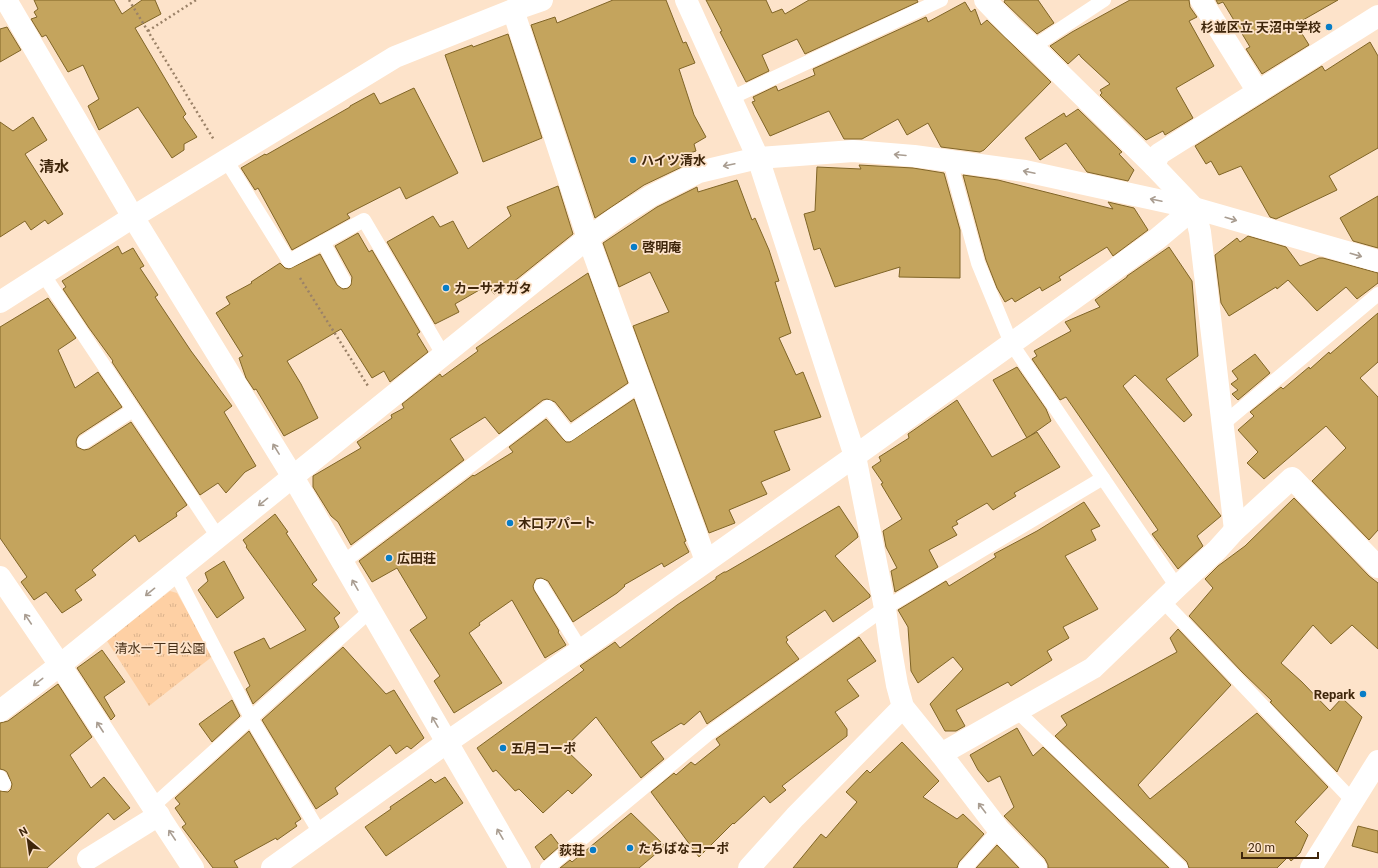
<svg xmlns="http://www.w3.org/2000/svg" width="1378" height="868" viewBox="0 0 1378 868" font-family="Roboto,'Noto Sans JP',sans-serif">
	<style>
		.park { fill: url(#park-tufts) }
		.building { fill: #c4a45d; stroke: #806527 }
		.lines { fill: none; stroke-linecap: round; stroke-linejoin: round }
		.path { stroke: #9b8268; stroke-width: 2.5; stroke-dasharray: 2 3; stroke-linecap: butt }
		.service { stroke: #fff; stroke-width: 14 }
		.minor { stroke: #fff; stroke-width: 22 }
		.tertiary { stroke: #fff; stroke-width: 22 }
		.oneway { stroke: #a99d91 }
		.poi-dot { fill: #077dc7; stroke: #fde3ca; stroke-width: 1.5 }
		.labels { text-anchor: middle; dominant-baseline: central; stroke-width: 3.5; stroke-linejoin: round; paint-order: stroke }
		.poi-label { font-size: 13px; font-weight: bold; fill: #3f260b; stroke: #fde3ca; text-anchor: start }
		.park-label { font-size: 13px; fill: #472f16; stroke: #fde3ca }
		.quarter-label { font-size: 15px; font-weight: bold; fill: #3f260b; stroke: #fde3ca }
	</style>
	<defs>
		<pattern id="park-tufts" width="24" height="20" patternUnits="userSpaceOnUse"><rect width="24" height="20" fill="#fed0a4"/><path d="M3 7l-1-3M5 7V3M7 7l1-3M15 17l-1-3M17 17v-4M19 17l1-3" fill="none" stroke="#dbb28c"/></pattern>
	</defs>
	<rect width="100%" height="100%" fill="#fde3ca"/>
	<!-- park -->
	<path class="park" d="M170,591L177,593L213,656L149,706L107,641Z"/>
	<!-- building -->
	<g class="building">
		<path d="M34,0H114L122,14L142,0H155L161,14L135,28L186,114L183,117L197,137L184,144V150L172,158L138,107L99,130L88,106L99,99L83,65L68,72L46,35L42,37L31,19L37,17L34,12L38,9Z"/>
		<path d="M613,0H666L683,43L686,42L695,63L679,69L694,115L706,137L694,144L696,151L684,155L688,164L644,185L595,218L531,25L555,17L557,23Z"/>
		<path d="M706,0H766L772,13L782,9L785,14L809,0H917L918,2L805,54L797,39L762,55L769,71L746,82L720,32L722,31Z"/>
		<path d="M1005,0H1038L1054,23L1037,34L1004,2Z"/>
		<path d="M1130,0H1189L1190,7L1197,17L1189,21L1214,66L1176,88L1193,118L1165,135L1163,131L1146,140L1100,95L1102,93L1100,90L1110,84L1081,57L1079,54L1068,64L1050,46L1072,32Z"/>
		<path d="M1216,0H1338L1296,24L1309,45L1262,74L1246,49L1250,47L1223,2L1218,4Z"/>
		<path d="M965,2L971,12L975,9L981,25L987,20L1051,82L984,150L980,152L941,147L928,123L907,135L898,119L862,139H844L829,111L770,136L752,102L755,101L753,97L776,86L778,91L815,75L813,69L926,17L928,22Z"/>
		<path d="M7,27L21,50L0,62V29Z"/>
		<path d="M508,34L542,138L483,162L445,55L472,45L473,47Z"/>
		<path d="M1370,42L1378,56V148L1329,176L1337,190L1276,219L1270,217L1241,166L1219,175L1211,161L1206,164L1195,146L1322,66L1325,71Z"/>
		<path d="M414,88L458,173L406,199L400,187L347,214L350,218L292,250L258,188L255,190L241,168L265,154L266,155L350,107V106L374,93L380,104Z"/>
		<path d="M1078,109L1122,152L1119,154L1134,170L1128,181L1087,172L1066,143L1040,160L1025,138L1064,113L1066,117Z"/>
		<path d="M33,117L47,140L25,154L63,214L48,224L45,220L31,230L25,221L0,237V122L13,131Z"/>
		<path d="M859,165L913,168L944,173L960,230V278L899,277L900,267L835,287L820,248L814,250L804,214L815,211L817,167L861,169Z"/>
		<path d="M963,175L998,180L1113,209L1108,202L1134,208L1148,230L1113,256L1107,247L1059,277L1061,280L1042,291L1040,287L1015,302L1012,298L1005,302L997,288L986,260Z"/>
		<path d="M737,180L752,220L755,218L769,250L779,281L775,282L791,333L779,338L796,375L803,372L821,417L774,431L790,470L761,482L767,494L729,510L735,523L709,533L633,326L669,312L650,272L619,287L603,243L657,207L697,187L698,192Z"/>
		<path d="M558,186L573,234L507,287L494,294L488,285L455,304L459,312L435,324L387,242L433,216L440,227L453,221L468,249L511,216L507,207Z"/>
		<path d="M1378,196V248L1353,241L1340,218Z"/>
		<path d="M358,233L369,252L372,250L420,332L417,334L428,352L390,382L384,371L372,378L341,329L287,361L301,384L318,418L284,436L256,389L254,390L246,378L239,358L243,356L216,313L230,304L226,297L252,283L251,282L280,263L285,268L289,269L320,254L337,285L343,289L348,288L351,285L352,277L335,246Z"/>
		<path d="M1248,236L1286,247L1300,266L1319,258H1323L1378,273V283L1357,299L1346,287L1317,311L1288,280L1277,289L1276,287L1229,316L1221,303L1215,255L1237,238L1240,242Z"/>
		<path d="M118,246L122,254L133,248L144,266L140,268L158,295L155,297L191,351L232,406L224,412L256,466L245,472L226,493L218,483L200,495L112,362L113,361L89,328L63,289L66,287L62,281Z"/>
		<path d="M1169,247L1192,281L1198,356L1166,379L1192,415L1184,422L1135,375L1123,386L1221,516L1197,536L1203,546L1178,569L1152,534L1158,530L1066,397L1060,400L1032,359L1037,356L1034,351L1071,331L1065,322L1100,307L1095,300L1127,277V276Z"/>
		<path d="M588,273L628,383L571,422L555,402L547,399L543,400L499,434L485,417L450,439L464,460L351,545L338,522L331,516L313,487V476L361,448L357,442L392,418L391,415L404,408L402,404L440,374L442,377L478,351L476,348Z"/>
		<path d="M48,298L76,338L58,350L75,388L98,372L122,407L79,435L77,438L76,442L77,447L84,450L89,449L131,422L187,505L176,513L177,516L139,542L135,535L92,570L96,575L75,590L82,600L62,613L46,592L34,600L21,582L27,577L0,538V327Z"/>
		<path d="M1378,313V362L1360,378L1378,397V530L1369,540L1312,481L1346,448L1326,426L1264,479L1247,463L1258,452L1238,430L1254,416L1250,412L1281,387L1283,389L1309,367L1310,369L1329,352L1330,354Z"/>
		<path d="M1255,354L1270,373L1238,400L1232,394L1238,390L1231,384L1238,379L1232,371Z"/>
		<path d="M1017,367L1046,409L1051,421L1027,438L993,380Z"/>
		<path d="M634,399L686,541L684,542L689,552L664,567L662,563L624,585L625,586L617,593L573,622L548,581L541,578L536,579L533,586L534,590L559,631L558,632L566,645L545,658L512,600L479,623L480,625L469,633L502,683L454,713L434,681L440,676L410,630L427,618L397,568L372,582L359,561L473,475L474,476L513,452L509,447L546,419L563,439L566,442H570Z"/>
		<path d="M957,400L992,457L1037,432L1060,467L1014,493L1016,496L993,510L987,503L956,521L958,524L952,527L957,535L929,550L938,567L895,592L891,571L897,568L886,547L883,531L902,519L881,484L883,483L872,467L881,461L879,457L909,438L908,434Z"/>
		<path d="M1294,498L1369,576L1378,583V649L1352,625L1331,644L1313,625L1281,663L1302,682L1330,711L1342,698L1362,717L1337,772L1270,702L1272,701L1242,672L1189,616L1213,588L1205,579L1218,566L1245,546Z"/>
		<path d="M1084,502L1100,526L1091,530L1096,540L1065,556L1098,609L1063,627L1069,638L1047,651L1052,660L1011,686L1008,682L956,710L965,726L956,731H945L930,704L963,669L953,657L918,683L911,671L908,627L898,610L946,581L949,586L996,557L994,554L1037,531Z"/>
		<path d="M839,506L857,533L858,537L835,556L870,595V597L833,622L825,610L786,637L788,640L786,642L799,659L707,724L700,711L684,725L681,723L651,742L664,759L641,778L596,717L564,748L592,775L572,794L568,790L543,813L519,789L515,791L496,770L493,772L477,748L584,670L580,666L615,642L620,648L677,605L716,579V577L724,572H726Z"/>
		<path d="M275,514L288,532L286,533L317,580L312,584L340,613L334,618L339,627L253,704L246,689L250,686L234,652L264,638L270,649L306,630L246,547L247,546L243,540Z"/>
		<path d="M224,561L244,598L217,618L198,590L208,581L205,573Z"/>
		<path d="M1178,629L1231,685L1138,785L1150,799L1257,713L1328,787L1295,822L1308,835L1300,853L1291,861L1288,857L1277,868H1189L1187,862L1055,736L1067,725L1061,716L1177,652L1170,638Z"/>
		<path d="M859,637L876,661L847,680L859,696L835,712L847,729V736L782,786L786,790L770,803L764,796L734,824L733,823L699,857L651,792L674,773L676,775L691,762L695,765L720,745L716,739Z"/>
		<path d="M343,647L386,694L394,690L424,738L411,749L407,746L396,754L390,745L335,788L338,794L316,809L262,720Z"/>
		<path d="M102,650L125,682L104,697L115,716L111,720L77,668Z"/>
		<path d="M58,684L92,737L70,755L91,788L104,777L130,808L114,820L108,813L47,868H0V791L8,792L11,789L12,784L7,772L4,770L0,769V723L8,721Z"/>
		<path d="M232,700L240,716L212,742L199,724Z"/>
		<path d="M1017,728L1033,756L1043,747L1169,868H1048V865L1045,859L1004,816L1014,807L1000,776L988,782L978,770L970,755Z"/>
		<path d="M249,731L301,819L295,823L297,826L277,840L276,838L234,861L238,868H213L182,827L186,824L175,808L180,804L175,798Z"/>
		<path d="M902,742L939,781L923,797L957,819L963,814L984,834L959,862L957,868H793L821,834L826,838L857,802L846,792L867,770L870,773Z"/>
		<path d="M445,777L463,803L386,856L365,827L391,809L390,807L431,779L435,783Z"/>
		<path d="M631,813L665,846L639,868H560L570,860L572,862Z"/>
		<path d="M1358,826L1378,831V853L1352,846Z"/>
		<path d="M551,834L560,846L544,860L535,847Z"/>
		<path d="M997,845L1019,868H976Z"/>
	</g>
	<g class="lines">
		<!-- path -->
		<g class="path">
			<path d="M129,0L214,140"/>
			<path d="M148,31L196,0"/>
			<path d="M300,278L368,386"/>
		</g>
		<!-- service -->
		<g class="service">
			<path d="M1033,47L1104,0"/>
			<path d="M731,98L941,0"/>
			<path d="M226,160L289,261L364,220L444,356"/>
			<path d="M950,161L978,263L1011,343L1177,587"/>
			<path d="M323,242L344,281"/>
			<path d="M43,274L218,537"/>
			<path d="M1223,424L1378,294"/>
			<path d="M84,442L133,410"/>
			<path d="M342,563L548,407L569,434L641,384"/>
			<path d="M175,572L251,718L320,833"/>
			<path d="M541,586L581,650"/>
			<path d="M1163,601L1352,800"/>
			<path d="M1017,711L1181,868"/>
			<path d="M0,777L4,784"/>
			<path d="M153,806L370,611"/>
			<path d="M547,868L708,734L885,608L1103,478"/>
			<path d="M965,868L999,830"/>
		</g>
		<!-- minor -->
		<g class="minor">
			<path d="M6,0L133,217L293,477L520,868"/>
			<path d="M985,0L1013,29L1033,47L1154,166L1194,208L1200,232L1235,530"/>
			<path d="M1201,0L1258,92"/>
			<path d="M513,10L588,238L706,561"/>
			<path d="M1154,166L1159,154L1378,16"/>
			<path d="M0,302L133,217L395,57L513,10L542,0"/>
			<path d="M0,577L60,665L193,868"/>
			<path d="M0,711L60,665L588,238L619,216L651,196L699,172L758,158L853,151L914,156L1025,171L1194,208L1378,261"/>
			<path d="M88,859L159,815"/>
			<path d="M272,868L446,743L581,650L855,456L1157,239L1194,208"/>
			<path d="M749,868L795,817L903,707"/>
			<path d="M1036,868L999,830L941,754L1093,668L1177,587L1217,550L1235,530L1292,478L1378,567"/>
		</g>
		<!-- tertiary -->
		<g class="tertiary">
			<path d="M686,0L758,158L855,456L885,608L889,639L897,685L903,707L941,754"/>
			<path d="M1311,868L1378,761"/>
		</g>
	</g>
	<!-- one-way arrows -->
	<defs><path id="oneway-shaft" d="M-6 0H5M1.5-3L5.5 0L1.5 3" fill="none" stroke-width="1.6" stroke-linecap="round" stroke-linejoin="round"/></defs>
	<g class="oneway">
		<use href="#oneway-shaft" transform="translate(900 155) rotate(-175)"/>
		<use href="#oneway-shaft" transform="translate(729 165) rotate(168)"/>
		<use href="#oneway-shaft" transform="translate(1029 172) rotate(-168)"/>
		<use href="#oneway-shaft" transform="translate(1156 200) rotate(-168)"/>
		<use href="#oneway-shaft" transform="translate(1231 219) rotate(16)"/>
		<use href="#oneway-shaft" transform="translate(1356 255) rotate(16)"/>
		<use href="#oneway-shaft" transform="translate(276 449) rotate(-122)"/>
		<use href="#oneway-shaft" transform="translate(263 502) rotate(141)"/>
		<use href="#oneway-shaft" transform="translate(355 585) rotate(-120)"/>
		<use href="#oneway-shaft" transform="translate(150 592) rotate(141)"/>
		<use href="#oneway-shaft" transform="translate(28 619) rotate(-124)"/>
		<use href="#oneway-shaft" transform="translate(38 682) rotate(142)"/>
		<use href="#oneway-shaft" transform="translate(435 722) rotate(-120)"/>
		<use href="#oneway-shaft" transform="translate(100 727) rotate(-123)"/>
		<use href="#oneway-shaft" transform="translate(982 808) rotate(-127)"/>
		<use href="#oneway-shaft" transform="translate(500 834) rotate(-120)"/>
		<use href="#oneway-shaft" transform="translate(172 835) rotate(-124)"/>
	</g>
	<!-- markers -->
	<g class="poi-dot">
		<circle cx="1329" cy="27" r="4"/>
		<circle cx="633" cy="160" r="4"/>
		<circle cx="634" cy="247" r="4"/>
		<circle cx="446" cy="288" r="4"/>
		<circle cx="510" cy="523" r="4"/>
		<circle cx="389" cy="558" r="4"/>
		<circle cx="1363" cy="694" r="4"/>
		<circle cx="503" cy="748" r="4"/>
		<circle cx="630" cy="848" r="4"/>
		<circle cx="593" cy="850" r="4"/>
	</g>
	<g class="labels">
		<!-- poi labels -->
		<g class="poi-label">
			<text x="1321" y="27" text-anchor="end">杉並区立 天沼中学校</text>
			<text x="641" y="160">ハイツ清水</text>
			<text x="642" y="247">啓明庵</text>
			<text x="454" y="288">カーサオガタ</text>
			<text x="518" y="523">木口アパート</text>
			<text x="397" y="558">広田荘</text>
			<text x="1355" y="694" text-anchor="end">Repark</text>
			<text x="511" y="748">五月コーポ</text>
			<text x="638" y="848">たちばなコーポ</text>
			<text x="585" y="850" text-anchor="end">荻荘</text>
		</g>
		<!-- park labels -->
		<g class="park-label">
			<text x="160" y="648">清水一丁目公園</text>
		</g>
		<!-- quarter labels -->
		<g class="quarter-label">
			<text x="54" y="167">清水</text>
		</g>
	</g>
	<!-- north arrow -->
	<g transform="translate(28 840) rotate(331)" stroke="#fde3ca" stroke-width="3" paint-order="stroke">
	<path d="M0-3L7 15L0 10L-7 15Z" fill="#3f260b"/>
	<text y="-6" font-size="11" font-weight="bold" text-anchor="middle" fill="#3f260b">N</text>
	</g>
	<!-- scale -->
	<path d="M1242 852v6h76v-6" fill="none" stroke="#3f260b" stroke-width="2"/>
	<text x="1248" y="852" font-size="12" fill="#3f260b" stroke="#fde3ca" stroke-width="3" paint-order="stroke">20 m</text>
</svg>
